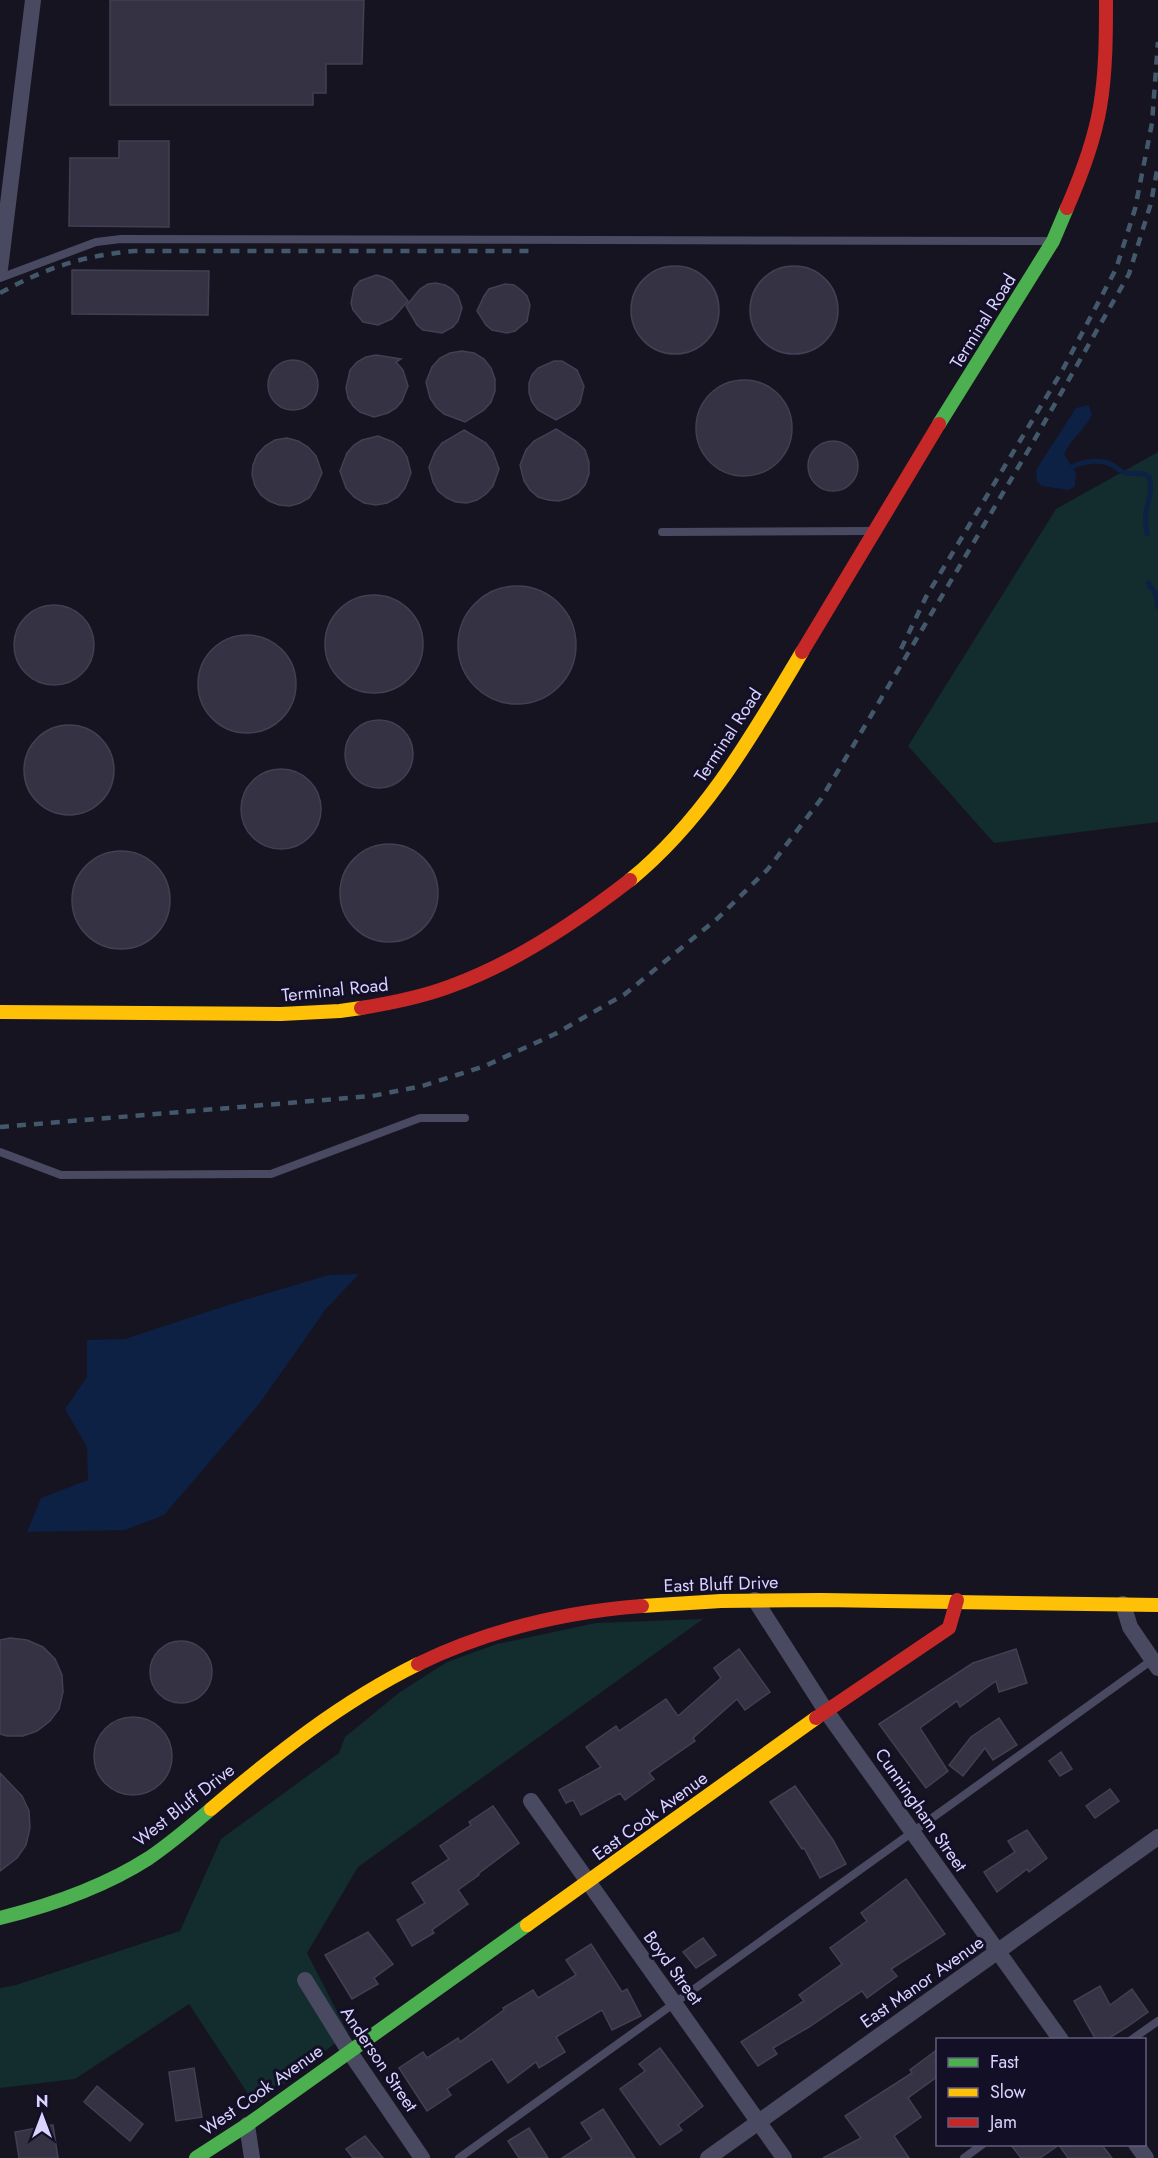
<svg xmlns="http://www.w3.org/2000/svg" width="1158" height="2158" viewBox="0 0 1158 2158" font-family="Jost,sans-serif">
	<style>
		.green { fill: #132c2d }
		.water { fill: #0d2144 }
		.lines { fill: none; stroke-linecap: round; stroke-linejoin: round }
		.stream { stroke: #0d2144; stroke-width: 5 }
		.building { fill: #343243; stroke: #433f54; stroke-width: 1.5 }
		.lane { stroke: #4a4962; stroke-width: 8 }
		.street { stroke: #4a4962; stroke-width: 16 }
		.fast { stroke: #4caf50; stroke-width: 14 }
		.slow { stroke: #ffc107; stroke-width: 14 }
		.jam { stroke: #c62828; stroke-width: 14 }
		.rail { stroke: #43596b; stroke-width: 4.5; stroke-dasharray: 9 8; stroke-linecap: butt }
		.labels { text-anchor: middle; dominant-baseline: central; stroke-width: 6; stroke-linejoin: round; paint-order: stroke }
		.street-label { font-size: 18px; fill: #d9d4ff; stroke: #130f26 }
	</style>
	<rect width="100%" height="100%" fill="#161421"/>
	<!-- green -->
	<g class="green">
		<path d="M1158,452V822L994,843L908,746L1056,509Z"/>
		<path d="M703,1619L358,1867L307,1953L348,2033L256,2106L189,2004L75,2079L0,2088V1988L16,1985L180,1931L221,1839L339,1753L345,1737L400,1692L447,1662L497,1644L596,1623Z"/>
	</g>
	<!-- water -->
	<g class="water">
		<path d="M1089,405L1092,415C1084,430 1072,438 1064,454L1076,474L1075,486L1069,490L1042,486L1037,481L1036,470L1076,408Z"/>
		<path d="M359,1274L326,1309L259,1404L164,1515L125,1530L27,1532L41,1498L88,1480L87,1447L65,1409L87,1377V1340L125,1339L228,1305L329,1275Z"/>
	</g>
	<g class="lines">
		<!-- stream -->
		<g class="stream">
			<path d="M1072,467C1083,461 1103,458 1114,466C1119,469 1120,472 1126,473C1135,475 1141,471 1149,477C1153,490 1148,499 1146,513C1145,519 1146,527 1147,534"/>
			<path d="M1149,583L1150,587C1158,592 1156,600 1158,607"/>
		</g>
	</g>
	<!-- building -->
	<g class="building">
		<path d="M110,0H364L362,64H326V93H313V105H110Z"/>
		<path d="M119,141H169V227L69,226L70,158H119Z"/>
		<circle cx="794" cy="310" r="44"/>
		<circle cx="675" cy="310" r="44"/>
		<path d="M72,270L209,271L208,315L72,314Z"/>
		<path d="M376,275L384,277L392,281L408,301L392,319L378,325L363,322L353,310L351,303L354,288L360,281Z"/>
		<path d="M436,283L445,285L452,289L458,296L462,308L458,321L453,327L442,333L423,330L417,325L406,306L420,289L428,284Z"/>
		<path d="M505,284L514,285L521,290L527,296L530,305L527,321L515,331L507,333L492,330L486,325L477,311L484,296L489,289Z"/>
		<path d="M462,351L474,353L484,359L491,368L495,379V391L491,402L484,410L465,422L444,414L436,407L430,398L426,382L432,367L440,358L450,353Z"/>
		<path d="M376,355L401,359L396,362L403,370L408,386L402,401L396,408L388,413L374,417L360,412L353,406L348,398L346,388L350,370L357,362L366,357Z"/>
		<circle cx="293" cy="385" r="25"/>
		<path d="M554,361H562L577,370L584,386L580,403L574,410L556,420L538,410L532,402L529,393V383L532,375L538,368Z"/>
		<circle cx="744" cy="428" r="48"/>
		<path d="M556,429L577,442L585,450L589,462V474L585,485L578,493L569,498L559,501L548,500L538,497L530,490L524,481L520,465L526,450L534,441Z"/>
		<path d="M464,430L486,443L493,452L499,469L493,486L486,494L477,500L467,503L456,502L447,498L438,491L433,482L429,467L435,452L442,443Z"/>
		<path d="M378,436L393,442L401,448L407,457L411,473L405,488L398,497L387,503L376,505L364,503L354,497L346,488L340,471L347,453L354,445L362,440Z"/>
		<path d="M287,438L298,441L308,447L316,456L322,473L315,489L309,498L300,503L290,506L279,505L269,501L261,495L255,486L252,475L253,465L257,455L265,446L275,440Z"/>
		<circle cx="833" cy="466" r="25"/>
		<circle cx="517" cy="645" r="59"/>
		<circle cx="374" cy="644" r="49"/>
		<circle cx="54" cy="645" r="40"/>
		<circle cx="247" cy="684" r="49"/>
		<circle cx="379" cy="754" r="34"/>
		<circle cx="69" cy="770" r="45"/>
		<circle cx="281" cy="809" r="40"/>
		<circle cx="389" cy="893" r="49"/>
		<circle cx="121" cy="900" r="49"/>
		<path d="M10,1638L27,1640L43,1647L55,1659L62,1675L63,1692L59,1709L50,1721L37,1731L23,1736H7L0,1734V1640Z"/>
		<circle cx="181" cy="1672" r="31"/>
		<path d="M739,1649L770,1692L745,1710L737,1699L693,1738L695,1741L649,1773L654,1779L625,1800L620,1793L581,1815L573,1800L566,1803L559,1790L601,1767L586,1747L616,1726L619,1731L666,1699L678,1716L721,1678L714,1668Z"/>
		<path d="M1016,1649L1027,1683L999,1692L996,1681L960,1707L957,1701L920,1728L948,1771L926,1788L879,1724L973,1663Z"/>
		<circle cx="133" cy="1756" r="39"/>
		<path d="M999,1718L1017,1745L993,1760L985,1748L963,1776L949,1765L971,1737Z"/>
		<path d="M1061,1752L1072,1769L1060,1776L1049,1761Z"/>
		<path d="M0,1773L22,1796L29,1811L30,1828L26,1845L17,1858L0,1871Z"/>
		<path d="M795,1786L833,1840L846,1864L820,1878L804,1848L802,1849L770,1802Z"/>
		<path d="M1110,1789L1119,1801L1095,1818L1086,1806Z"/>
		<path d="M493,1806L519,1843L478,1874L479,1875L458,1890L468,1904L432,1930L434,1933L412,1946L397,1920L425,1903L412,1883L449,1859L440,1846L471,1825L469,1822Z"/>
		<path d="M1027,1830L1047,1858L1029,1872L1027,1869L997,1892L984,1872L1015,1852L1008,1841Z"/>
		<path d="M906,1879L945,1934L891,1969L897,1976L867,1998L862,1991L809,2027L773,2048L777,2054L758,2066L741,2042L804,2001L799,1995L842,1964L830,1948L867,1921L861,1913Z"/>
		<path d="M368,1932L393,1964L374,1978L378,1984L352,1999L325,1955Z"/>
		<path d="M703,1938L716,1955L696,1968L683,1952Z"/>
		<path d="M591,1944L622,1992L627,1989L641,2016L612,2030L602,2010L556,2037L565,2052L539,2068L536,2062L508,2083L492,2059L447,2089L451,2095L427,2111L399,2068L423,2052L427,2058L458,2038L460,2042L504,2010L503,2008L533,1990L538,1998L576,1975L566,1960Z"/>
		<path d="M1100,1986L1110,2005L1132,1989L1148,2012L1127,2027L1106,2040H1096L1074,2001Z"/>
		<path d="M660,2048L703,2106L678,2125L682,2130L660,2145L620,2089L645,2071L639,2064Z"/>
		<path d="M938,2049V2076L908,2098L921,2117L894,2136L909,2158H823L861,2138L845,2116L912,2073L910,2070Z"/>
		<path d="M194,2068L202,2117L176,2121L169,2072Z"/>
		<path d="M97,2086L143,2124L130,2141L84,2102Z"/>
		<path d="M603,2109L635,2158H562L592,2139L581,2123Z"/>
		<path d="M53,2125L58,2158H19L15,2132Z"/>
		<path d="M529,2128L548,2158H519L508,2141Z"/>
		<path d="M365,2136L383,2158H353L346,2149Z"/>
		<path d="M1011,2145H1102L1112,2158H1068L1059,2145L1040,2158H1021Z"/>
	</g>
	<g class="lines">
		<!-- lane -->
		<g class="lane">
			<path d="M0,278L96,242L121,239L1049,241"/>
			<path d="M662,532L870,531"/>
			<path d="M0,1152L61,1175L271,1174L420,1118H465"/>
			<path d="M1131,2040L1158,2021"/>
			<path d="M459,2158L1152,1660"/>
			<path d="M964,2158L983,2144"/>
		</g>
		<!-- street -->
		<g class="street">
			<path d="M0,269L33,0"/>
			<path d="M755,1600L826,1711L1061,2040"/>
			<path d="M1123,1604L1130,1627L1158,1668"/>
			<path d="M531,1801L784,2158"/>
			<path d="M305,1980L349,2051L422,2158"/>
			<path d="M247,2125L252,2158"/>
			<path d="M1136,2144L1146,2158"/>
			<path d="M708,2158L1158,1837"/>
		</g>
		<!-- fast -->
		<g class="fast">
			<path d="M939,424L1053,241L1067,208"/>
			<path d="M0,1918C52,1905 104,1887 149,1858C171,1843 191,1826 211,1809"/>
			<path d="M196,2158L247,2125L527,1925"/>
		</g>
		<!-- slow -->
		<g class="slow">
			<path d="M630,880C705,819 753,734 802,652"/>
			<path d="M0,1012L281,1014L340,1011L361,1008"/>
			<path d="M642,1606L721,1601L821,1600L1158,1605"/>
			<path d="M211,1809C276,1754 341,1702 418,1664"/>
			<path d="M527,1925L816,1718"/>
		</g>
		<!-- jam -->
		<g class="jam">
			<path d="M1067,208C1081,176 1094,142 1100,107C1106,72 1106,35 1106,0"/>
			<path d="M802,652L939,424"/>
			<path d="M361,1008C392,1003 422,997 451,986C515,963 576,922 630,880"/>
			<path d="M418,1664C488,1630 564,1612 642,1606"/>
			<path d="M816,1718L949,1628L957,1600"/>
		</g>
		<!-- rail -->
		<g class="rail">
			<path d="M0,293C46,268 81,256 134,251H532"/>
			<path d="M901,649L926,597L1062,371L1116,269L1135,209L1152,123L1158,42"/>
			<path d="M0,1127L372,1096L422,1086L485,1066L555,1034L625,994L718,918L768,869L821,799L850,751L1032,444L1129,274L1151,203L1158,165"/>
		</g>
	</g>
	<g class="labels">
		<!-- street labels -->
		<g class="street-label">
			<text transform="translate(983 321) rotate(-58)">Terminal Road</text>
			<text transform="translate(728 735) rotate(-57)">Terminal Road</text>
			<text transform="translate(335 990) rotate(-6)">Terminal Road</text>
			<text transform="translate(721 1584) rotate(-2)">East Bluff Drive</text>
			<text transform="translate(184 1805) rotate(-38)">West Bluff Drive</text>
			<text transform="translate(921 1810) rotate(55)">Cunningham Street</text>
			<text transform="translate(650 1816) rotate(-36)">East Cook Avenue</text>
			<text transform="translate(673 1968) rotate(54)">Boyd Street</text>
			<text transform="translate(922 1982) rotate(-35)">East Manor Avenue</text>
			<text transform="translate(379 2059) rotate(56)">Anderson Street</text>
			<text transform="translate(262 2090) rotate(-35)">West Cook Avenue</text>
		</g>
	</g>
	<!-- legend -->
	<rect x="936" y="2038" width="210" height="108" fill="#130f26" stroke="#625e7d" stroke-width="1.5"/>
	<rect x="948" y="2058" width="30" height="9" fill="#4caf50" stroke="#625e7d" stroke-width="1.5"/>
	<text x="990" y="2068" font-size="18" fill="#d9d4ff">Fast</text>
	<rect x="948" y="2088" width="30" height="9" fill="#ffc107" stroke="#625e7d" stroke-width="1.5"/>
	<text x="990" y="2098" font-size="18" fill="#d9d4ff">Slow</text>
	<rect x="948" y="2118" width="30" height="9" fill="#c62828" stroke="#625e7d" stroke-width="1.5"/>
	<text x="990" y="2128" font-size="18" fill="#d9d4ff">Jam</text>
	<!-- north arrow -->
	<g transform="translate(42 2116)" stroke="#130f26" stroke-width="4.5" paint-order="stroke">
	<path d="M0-4.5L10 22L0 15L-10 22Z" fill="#d9d4ff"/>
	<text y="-9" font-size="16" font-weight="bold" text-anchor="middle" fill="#d9d4ff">N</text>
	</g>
</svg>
